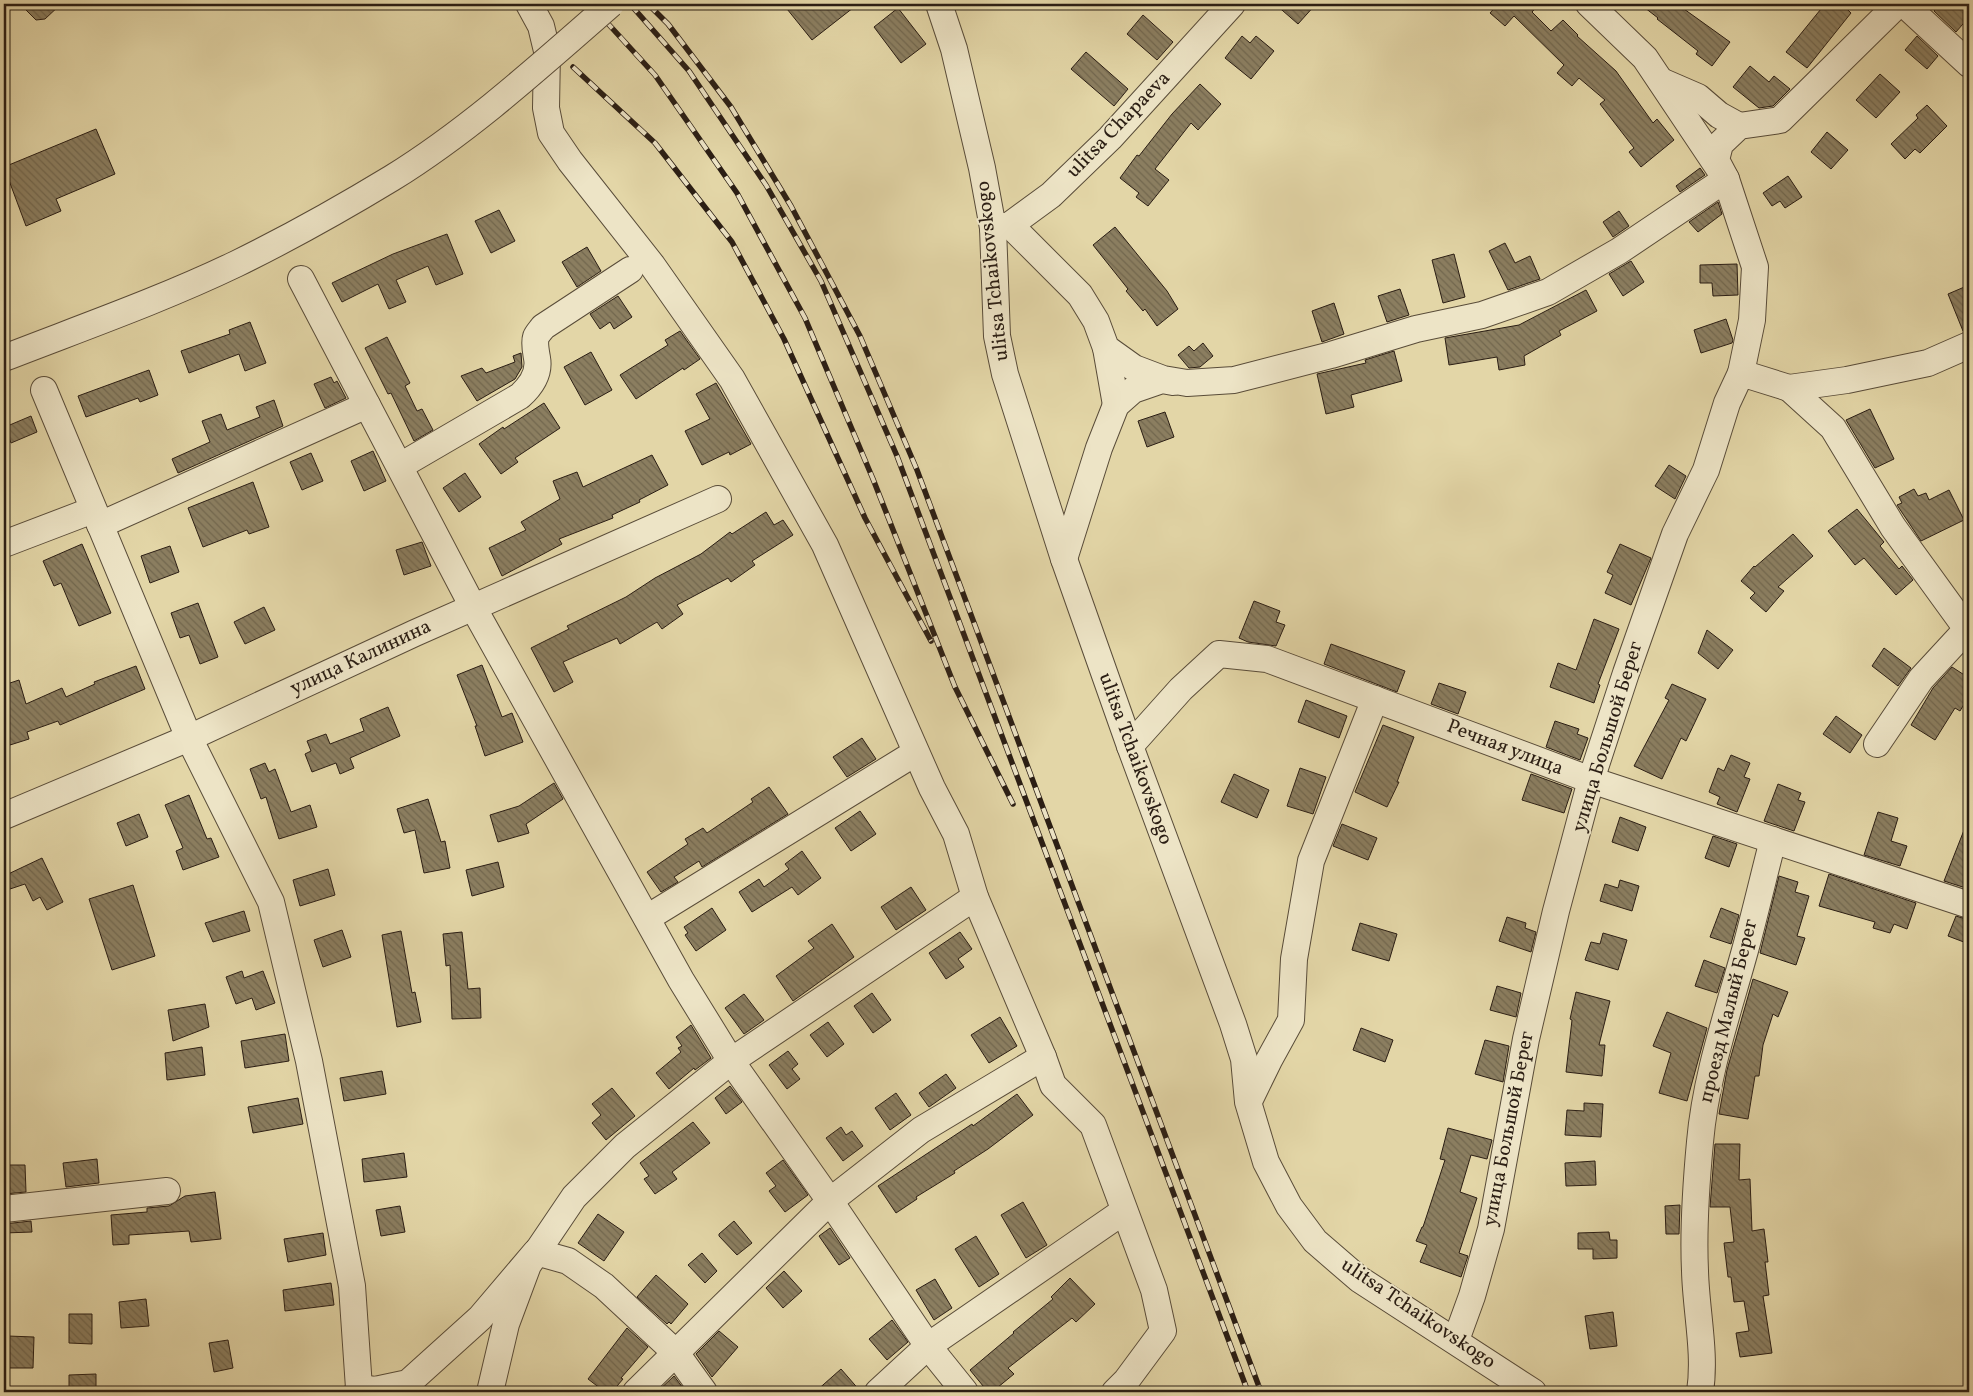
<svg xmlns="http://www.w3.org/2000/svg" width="1973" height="1396" viewBox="0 0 1973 1396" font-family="Vollkorn,serif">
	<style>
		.building { fill: url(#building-back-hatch); stroke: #2b1e14 }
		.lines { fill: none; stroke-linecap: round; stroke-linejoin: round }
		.minor-casing { stroke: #594c39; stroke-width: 28 }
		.minor { stroke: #ede4c6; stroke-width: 26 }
		.rail-casing { stroke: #2b1e14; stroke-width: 5.5 }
		.rail { stroke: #ede4c6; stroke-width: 4; stroke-dasharray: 11; stroke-linecap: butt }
		.minor-bridge-casing { stroke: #594c39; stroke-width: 28; stroke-linecap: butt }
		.minor-bridge { stroke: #ede4c6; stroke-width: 26 }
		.labels { text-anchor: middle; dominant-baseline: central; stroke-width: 4; stroke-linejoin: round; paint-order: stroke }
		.street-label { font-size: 20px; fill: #2b1e14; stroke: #ede4c6 }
	</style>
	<defs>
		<pattern id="building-back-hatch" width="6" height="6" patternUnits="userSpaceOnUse" patternTransform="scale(1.25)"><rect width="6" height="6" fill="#8b7e60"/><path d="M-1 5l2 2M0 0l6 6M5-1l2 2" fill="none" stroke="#72674e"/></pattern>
	</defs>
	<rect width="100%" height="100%" fill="#e3d6a7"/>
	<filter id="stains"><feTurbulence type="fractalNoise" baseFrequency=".004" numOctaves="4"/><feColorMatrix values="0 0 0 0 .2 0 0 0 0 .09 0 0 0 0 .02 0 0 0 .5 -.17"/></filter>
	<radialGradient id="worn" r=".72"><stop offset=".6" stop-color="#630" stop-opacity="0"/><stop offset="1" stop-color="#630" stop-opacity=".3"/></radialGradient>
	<!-- building -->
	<g class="building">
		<path d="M20,4H61L45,19L36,20Z"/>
		<path d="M783,4H858L812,40Z"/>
		<path d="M1275,4H1316L1298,24Z"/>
		<path d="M1498,4H1539L1532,12L1551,31L1563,20L1578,35L1577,36L1616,71L1653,123L1657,119L1674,140L1641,167L1629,152L1634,148L1600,104L1605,100L1579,78L1572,86L1557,73L1564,65L1514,16L1505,26L1490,13Z"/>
		<path d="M1640,4H1677L1730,42L1712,66L1696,54L1698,51L1657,19L1658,18Z"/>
		<path d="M1825,4H1842L1851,13L1807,68L1786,52Z"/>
		<path d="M1940,4H1957L1969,14V17L1956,32L1934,11Z"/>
		<path d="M898,8L926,44L901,63L874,27Z"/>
		<path d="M1143,15L1173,42L1157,60L1127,34Z"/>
		<path d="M1242,36L1250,43L1256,36L1274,51L1251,79L1225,58Z"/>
		<path d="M1917,36L1938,56L1927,69L1905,50Z"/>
		<path d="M1086,52L1128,89L1114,106L1071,69Z"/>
		<path d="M1750,66L1769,82L1774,76L1790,89L1773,106L1759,108L1733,87Z"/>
		<path d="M1880,74L1900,92L1876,118L1856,100Z"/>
		<path d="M1200,84L1221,104L1198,130L1191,123L1155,169L1169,180L1148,206L1136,197L1139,193L1120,178L1137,155L1139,156L1172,114Z"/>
		<path d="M1927,105L1947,126L1920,153L1915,149L1905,159L1891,144L1918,118L1916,115Z"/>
		<path d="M96,129L115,174L56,199L61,211L26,226L4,167Z"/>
		<path d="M1827,132L1848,150L1831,169L1811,152Z"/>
		<path d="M1700,168L1705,175L1680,192L1676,186Z"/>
		<path d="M1788,176L1802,197L1785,208L1780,201L1772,206L1763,193Z"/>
		<path d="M1718,202L1722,214L1698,232L1689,222Z"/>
		<path d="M499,210L515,241L491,253L475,221Z"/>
		<path d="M1619,211L1629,226L1613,237L1603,222Z"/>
		<path d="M1115,227L1167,291L1178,309L1157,326L1145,309L1143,311L1126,291L1128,289L1093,245Z"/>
		<path d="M447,234L463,274L436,285L428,266L396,280L406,302L389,309L378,284L342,302L332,283L393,254Z"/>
		<path d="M1505,243L1515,263L1530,256L1540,279L1508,290L1489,251Z"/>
		<path d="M587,247L601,271L577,287L562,262Z"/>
		<path d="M1454,254L1465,297L1443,303L1432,260Z"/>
		<path d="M1631,261L1644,282L1623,296L1609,274Z"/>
		<path d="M1737,264L1738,295L1713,296L1712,283H1700V265Z"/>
		<path d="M1969,285V330L1963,331L1948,294Z"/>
		<path d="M1400,289L1409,315L1387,322L1378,296Z"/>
		<path d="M1586,290L1597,311L1559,331L1561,335L1524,356L1525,365L1499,370L1497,357L1449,365L1445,338L1519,325Z"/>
		<path d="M618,296L632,317L614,329L610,322L600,329L590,314Z"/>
		<path d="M1334,303L1344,334L1322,342L1312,311Z"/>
		<path d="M1726,319L1733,340L1732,343L1701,353L1694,330Z"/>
		<path d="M250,322L266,363L245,371L239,354L189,373L181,351L230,334L229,330Z"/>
		<path d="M680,331L700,359L684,370L683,368L636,399L620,375L668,345L665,340Z"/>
		<path d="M387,337L410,383L405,386L417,411L422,409L433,430L414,441L391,393L388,394L365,348Z"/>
		<path d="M1203,343L1213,356L1200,367L1189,368L1178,355L1189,346L1194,351Z"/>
		<path d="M1394,351L1402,381L1351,395L1354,407L1326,414L1317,374L1366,363L1365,360Z"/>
		<path d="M591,352L612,390L585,405L564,367Z"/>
		<path d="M521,353L522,367L515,379L477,401L461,376L482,368L486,373L515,362L513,356Z"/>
		<path d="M149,370L158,395L140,402L138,398L86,417L78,396Z"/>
		<path d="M331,377L334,383L337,381L346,398L325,408L314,384Z"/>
		<path d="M716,383L751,444L730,455L729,452L702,465L685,431L710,419L696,394Z"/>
		<path d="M274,400L283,426L178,473L172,459L210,442L202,421L221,414L227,430L260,417L256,407Z"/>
		<path d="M544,403L560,428L515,458L518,462L501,474L479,444L503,427L504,429Z"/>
		<path d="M1870,409L1894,459L1875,468L1846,420Z"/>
		<path d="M1165,412L1174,437L1147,447L1138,421Z"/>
		<path d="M31,416L37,432L11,443L5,427Z"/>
		<path d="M373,451L386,481L364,491L351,461Z"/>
		<path d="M311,453L323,481L302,490L290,462Z"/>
		<path d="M652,455L668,485L639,500L640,502L612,515L613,518L559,539L562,544L502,576L489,548L526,530L521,522L560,499L553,481L577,472L583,487Z"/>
		<path d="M1669,465L1686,476L1675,499L1655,486Z"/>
		<path d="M465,473L481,497L459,512L443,488Z"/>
		<path d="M253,482L269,527L249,534L247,530L203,547L188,508Z"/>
		<path d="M1914,489L1918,496L1926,493L1929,500L1949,490L1964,520L1921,541L1897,505L1902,503L1899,497Z"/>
		<path d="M1857,509L1884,542L1880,546L1899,569L1902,566L1913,580L1896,595L1864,558L1855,565L1828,531Z"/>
		<path d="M766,512L774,525L783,520L793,535L752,561L755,565L731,582L728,578L677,605L683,614L662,629L657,622L620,644L617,638L563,662L573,682L554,692L531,648L569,629L567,626L626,597L655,578L701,554L730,532L732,534Z"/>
		<path d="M1793,534L1813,556L1778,587L1784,591L1766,612L1750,598L1755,593L1741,581L1754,566L1755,567Z"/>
		<path d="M422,542L431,566L404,575L396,550Z"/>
		<path d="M82,544L111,613L79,626L61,583L54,586L43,561Z"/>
		<path d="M1620,544L1651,558L1631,605L1605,593L1613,575L1607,572Z"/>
		<path d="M170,546L179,572L150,583L141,556Z"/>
		<path d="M1254,601L1280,611L1276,622L1285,625L1276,646L1248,642L1239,638Z"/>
		<path d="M198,603L218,657L200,664L189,635L180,638L171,613Z"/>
		<path d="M264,607L275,630L245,644L234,622Z"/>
		<path d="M1594,619L1619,629L1598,684L1600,685L1594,703L1550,687L1558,663L1576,670Z"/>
		<path d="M1707,630L1733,650L1718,669L1698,653Z"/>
		<path d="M1331,644L1405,671L1397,692L1324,664Z"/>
		<path d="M1884,648L1911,668L1898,686L1872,666Z"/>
		<path d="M482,665L502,717L512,713L523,742L485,756L475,726H477L457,675Z"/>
		<path d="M136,666L145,689L60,725L58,721L27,732L29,739L10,745L4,724V685L19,680L26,704L62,688L66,697L95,684L94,682Z"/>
		<path d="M1952,667L1969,678V696L1960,711L1955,708L1935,740L1911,725L1933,688Z"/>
		<path d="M1439,683L1466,692L1458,714L1431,704Z"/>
		<path d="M1672,684L1706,699L1686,741L1681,738L1662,779L1634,766L1669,700L1665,698Z"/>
		<path d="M1306,700L1347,716L1339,738L1298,722Z"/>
		<path d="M388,707L400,736L350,758L354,768L340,774L336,763L312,772L305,754L311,751L307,741L326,734L330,744L364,731L360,719Z"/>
		<path d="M1836,716L1862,735L1850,753L1823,734Z"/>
		<path d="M1555,721L1579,729L1577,734L1588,738L1580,760L1546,747Z"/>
		<path d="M1383,725L1414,737L1397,782H1399L1387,807L1355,792Z"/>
		<path d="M862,738L876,759L847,777L833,757Z"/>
		<path d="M1731,755L1750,763L1744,777L1750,779L1737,812L1717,804L1720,797L1709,792L1718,768L1724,771Z"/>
		<path d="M265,763L269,772L275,769L291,812L310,805L317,827L279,839L266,797L261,799L250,769Z"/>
		<path d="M1300,768L1326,777L1313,814L1287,806Z"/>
		<path d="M1234,774L1269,790L1257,818L1221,802Z"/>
		<path d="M1531,774L1572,789L1564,813L1522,800Z"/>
		<path d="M554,783L563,799L526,824L529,833L498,842L490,815L519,806Z"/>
		<path d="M1778,784L1801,793L1798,800L1805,802L1794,831L1764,821Z"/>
		<path d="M769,787L788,814L702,867L699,861L674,877L678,882L661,892L647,872L688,844L685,839L703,828L707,833L753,802L751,799Z"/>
		<path d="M189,795L207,839L211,838L219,857L183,870L176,851L183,848L165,805Z"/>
		<path d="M428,799L441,842L445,841L450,868L424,873L415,830L404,833L397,809Z"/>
		<path d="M860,811L876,834L851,851L835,828Z"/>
		<path d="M1878,812L1898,818L1891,841L1907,846L1900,866L1864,855Z"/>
		<path d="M139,814L148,837L126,846L117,823Z"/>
		<path d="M1620,817L1646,827L1638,851L1612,842Z"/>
		<path d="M1968,820H1969V889L1944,881Z"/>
		<path d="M1342,824L1377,838L1368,860L1333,846Z"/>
		<path d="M1713,836L1737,844L1729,867L1705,858Z"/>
		<path d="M802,851L821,878L798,895L792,887L752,912L739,892L759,879L764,887L789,869L785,864Z"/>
		<path d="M42,858L63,902L47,910L40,897L33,901L25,884L4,891V876Z"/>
		<path d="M498,862L504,887L472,896L466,870Z"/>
		<path d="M328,869L335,895L300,906L293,880Z"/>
		<path d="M1829,874L1916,903L1907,929L1894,924L1890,933L1873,928L1875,922L1819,906Z"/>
		<path d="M1779,876L1798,882L1795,892L1809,896L1797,936L1805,938L1796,965L1760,953Z"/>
		<path d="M1620,880L1639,886L1632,911L1600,901L1605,884L1618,888Z"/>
		<path d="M133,885L155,956L112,970L89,899Z"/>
		<path d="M911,887L926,910L896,930L881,907Z"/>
		<path d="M712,908L726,930L696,951L685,935L688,933L684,927Z"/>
		<path d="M1721,908L1739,915L1731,944L1710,937Z"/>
		<path d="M244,911L250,931L213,942L205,923Z"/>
		<path d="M1956,916L1969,920V944L1948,936Z"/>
		<path d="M1507,917L1526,923L1525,928L1536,932L1531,952L1499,941Z"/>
		<path d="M1360,923L1397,934L1389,961L1352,950Z"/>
		<path d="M832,924L854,957L793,1001L776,976L814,948L808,941Z"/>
		<path d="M342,930L351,957L323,967L314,940Z"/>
		<path d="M401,931L412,993L415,992L421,1022L397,1027L382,935Z"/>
		<path d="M462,932L468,989L480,988L481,1018L452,1019L450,965L446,966L443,934Z"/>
		<path d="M960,932L972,949L958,959L964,967L946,979L929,953Z"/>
		<path d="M1603,933L1627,940L1618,970L1585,960L1591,942L1600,944Z"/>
		<path d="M1704,960L1725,968L1717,993L1695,986Z"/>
		<path d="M242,971L244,978L263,971L275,1003L256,1010L252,998L236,1004L226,977Z"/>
		<path d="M1753,979L1788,992L1778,1017L1773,1014L1763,1045L1759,1076H1755L1748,1119L1719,1114L1727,1070Z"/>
		<path d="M1497,986L1521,993L1516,1017L1490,1010Z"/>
		<path d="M1576,992L1610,1001L1599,1045H1605L1602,1076L1566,1072L1572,1020L1570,1019Z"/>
		<path d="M872,993L891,1020L873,1033L854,1006Z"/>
		<path d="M744,994L764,1020L744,1034L725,1008Z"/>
		<path d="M205,1004L209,1027L173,1041L168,1010Z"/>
		<path d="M1667,1012L1707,1028L1687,1101L1659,1093L1671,1053L1653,1046Z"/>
		<path d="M1000,1017L1017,1046L989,1063L971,1035Z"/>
		<path d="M828,1022L844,1044L827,1057L810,1035Z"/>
		<path d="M691,1025L711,1058L695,1070L694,1068L669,1089L656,1073L681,1052L678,1048L682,1046L676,1037Z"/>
		<path d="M1361,1028L1393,1040L1385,1062L1353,1050Z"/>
		<path d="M285,1034L289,1061L245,1068L241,1041Z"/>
		<path d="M1485,1040L1509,1046L1503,1082L1475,1074Z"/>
		<path d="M202,1047L205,1075L167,1080L165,1053Z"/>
		<path d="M788,1051L798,1064L792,1069L800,1079L787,1089L769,1065Z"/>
		<path d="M382,1071L386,1094L344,1101L340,1078Z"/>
		<path d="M946,1074L956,1088L929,1107L919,1093Z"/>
		<path d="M730,1086L742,1102L726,1114L715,1098Z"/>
		<path d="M612,1088L635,1116L606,1140L592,1123L601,1115L592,1104Z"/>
		<path d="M896,1093L911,1115L890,1130L875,1108Z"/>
		<path d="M1017,1094L1033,1115L988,1149L954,1171L955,1173L916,1197L917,1199L896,1213L878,1186L972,1124L973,1126Z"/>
		<path d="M298,1098L303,1124L253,1133L248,1107Z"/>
		<path d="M1584,1103L1603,1104L1601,1137L1565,1135L1567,1110L1584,1111Z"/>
		<path d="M693,1122L710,1143L672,1172L677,1179L655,1194L644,1179L649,1176L640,1163Z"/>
		<path d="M841,1127L846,1135L852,1131L863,1146L843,1161L826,1138Z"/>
		<path d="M1448,1128L1492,1140L1487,1159L1471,1155L1460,1192L1477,1198L1459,1253L1468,1256L1461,1277L1420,1262L1427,1245L1416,1241L1422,1227H1423L1445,1160L1440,1159Z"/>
		<path d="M1715,1144H1740L1739,1180L1750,1179L1752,1231L1764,1229L1768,1262H1765L1769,1295L1763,1296L1772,1353L1740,1357L1736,1333L1749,1331L1744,1301L1734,1302L1731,1277H1728L1724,1243L1734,1242L1730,1207H1710Z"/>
		<path d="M404,1153L407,1177L364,1182L362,1159Z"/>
		<path d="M97,1159L99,1183L66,1187L63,1163Z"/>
		<path d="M783,1160L808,1195L785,1212L769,1191L776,1186L766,1173Z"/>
		<path d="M1595,1161L1596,1185L1566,1186L1565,1163Z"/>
		<path d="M4,1165H25L26,1192L4,1194Z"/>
		<path d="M215,1192L221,1239L191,1242L189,1231L129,1235V1244L113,1245L111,1215L147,1212V1208L169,1206L185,1196Z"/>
		<path d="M1023,1202L1047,1245L1026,1258L1001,1215Z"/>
		<path d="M1680,1205L1679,1234H1666L1665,1206Z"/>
		<path d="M400,1206L405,1232L381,1236L376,1210Z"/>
		<path d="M598,1214L624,1232L604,1261L578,1243Z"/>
		<path d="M31,1221L32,1232L4,1233V1224Z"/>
		<path d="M734,1221L752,1243L737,1255L719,1236V1234Z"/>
		<path d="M830,1228L850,1258L839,1265L819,1236Z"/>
		<path d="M1609,1232L1610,1240H1617V1258L1593,1259V1249H1578V1233Z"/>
		<path d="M323,1233L326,1255L288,1262L284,1239Z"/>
		<path d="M976,1236L999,1274L979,1287L955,1249Z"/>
		<path d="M702,1253L717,1271L705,1283L688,1265Z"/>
		<path d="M784,1271L802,1291L783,1308L766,1288Z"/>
		<path d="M656,1275L688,1304L671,1324L669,1322L667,1324L637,1297Z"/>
		<path d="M1070,1278L1095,1304L1076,1322L1072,1318L1008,1368L1014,1374L992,1392H988L970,1370L1014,1333L1013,1332L1053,1299L1051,1297Z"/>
		<path d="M935,1279L952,1308L934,1320L916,1290Z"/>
		<path d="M331,1283L334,1305L285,1311L283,1290Z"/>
		<path d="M146,1299L149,1326L121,1328L119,1302Z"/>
		<path d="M1613,1312L1617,1346L1590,1349L1585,1316Z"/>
		<path d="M69,1314H92V1344L69,1343Z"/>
		<path d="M892,1320L908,1342L887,1360L869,1339Z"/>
		<path d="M627,1328L648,1347L621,1378L623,1379L612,1392H605L588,1379Z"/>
		<path d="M719,1331L738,1347L712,1377L696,1354Z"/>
		<path d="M8,1336L34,1337L33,1368H7Z"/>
		<path d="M228,1340L233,1368L214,1372L209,1343Z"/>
		<path d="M841,1369L861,1392H815Z"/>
		<path d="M96,1374V1392H69V1375Z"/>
		<path d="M674,1376L686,1392H657Z"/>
	</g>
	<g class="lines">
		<!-- minor casing -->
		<g class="minor-casing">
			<g id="minor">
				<path d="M529,4L541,26L547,51L546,108L551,133L570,161L652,265L732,379L825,545L932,788L956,834L975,897L1043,1057L1053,1085L1093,1125L1154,1290L1163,1331L1126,1381L1115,1392"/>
				<path d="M939,4L954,49L982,168L993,228L997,336L1005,374L1064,559L1130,746L1233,1024L1244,1059L1248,1102L1266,1162L1289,1206L1315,1241L1359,1279L1533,1392"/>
				<path d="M1589,4L1645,58L1726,179L1755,267L1752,320L1741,373"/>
				<path d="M1904,4L1969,64"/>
				<path d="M1661,81L1698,97L1719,115L1739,126"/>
				<path d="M1010,225L1080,295L1096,321L1106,348L1134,368L1163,379L1187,383L1234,380L1331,355L1416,329L1482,315L1548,292L1619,251L1726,179L1716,160L1720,144L1739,126L1780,120L1898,4"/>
				<path d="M993,228L1010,225L1051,195L1110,138L1232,4"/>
				<path d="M301,279L473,607L681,980L731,1061L830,1201L928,1346L965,1392"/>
				<path d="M1106,348L1116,405"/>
				<path d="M1789,388L1833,428L1893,527L1967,629"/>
				<path d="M44,390L189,738L271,902L309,1061L352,1286L359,1388L357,1392"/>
				<path d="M400,466L520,396C531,386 540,374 537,358C536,352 534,343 536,337C537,334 541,330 543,327L630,270"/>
				<path d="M100,525L367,405"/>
				<path d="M4,544L93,510"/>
				<path d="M1064,559L1099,448L1116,405L1133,390L1162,380L1173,382"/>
				<path d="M1877,744L1921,679L1969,627"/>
				<path d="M1130,746L1181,689L1219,654L1267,659L1591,780L1969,905"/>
				<path d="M4,816L189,738L415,633L718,499"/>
				<path d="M647,918L907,758"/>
				<path d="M1249,1101L1269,1060L1291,1020L1294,959L1311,861L1375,699"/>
				<path d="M4,1209L167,1191"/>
				<path d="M1456,1340L1472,1296L1491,1229L1526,1039L1556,911L1591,780L1626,673L1675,534L1706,470L1727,403L1741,373L1789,388L1847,380L1928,363L1969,345"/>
				<path d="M361,1392L359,1388L375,1390L408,1383L480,1318L536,1252L568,1261L604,1286L676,1353L704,1392"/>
				<path d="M490,1392L506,1324L528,1265L574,1197L625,1146L731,1061L975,897"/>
				<path d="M636,1392L830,1201L921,1130L1043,1057"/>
				<path d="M878,1392L928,1346L1124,1211"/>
				<path d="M1700,1392C1706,1353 1696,1311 1695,1271C1693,1229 1696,1185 1700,1142C1706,1073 1729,1010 1747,943C1756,909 1764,875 1773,840"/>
			</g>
		</g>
		<!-- minor -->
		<use href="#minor" class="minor"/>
		<!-- rail casing -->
		<g class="rail-casing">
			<g id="rail">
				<path d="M590,4L655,75L737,193L805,318L873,479L955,687L1013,804"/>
				<path d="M630,4L689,71L766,185L821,281L897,456L1248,1392"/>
				<path d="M648,4L668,24L731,107L791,206L860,336L917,470L1261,1392"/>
				<path d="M573,67L655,143L732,242L784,339L865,518L931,641"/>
			</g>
		</g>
		<!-- rail -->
		<use href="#rail" class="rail"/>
		<!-- minor-bridge casing -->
		<g class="minor-bridge-casing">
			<path id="minor-bridge" d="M4,358C81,328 161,300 236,264C289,238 341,209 392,178C471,129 541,65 611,4"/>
		</g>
		<!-- minor-bridge -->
		<use href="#minor-bridge" class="minor-bridge"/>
	</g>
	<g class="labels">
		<!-- street labels -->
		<g class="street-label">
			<text transform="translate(1119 125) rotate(-46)">ulitsa Chapaeva</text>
			<text transform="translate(993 271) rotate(-96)">ulitsa Tchaikovskogo</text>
			<text transform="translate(361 658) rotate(-25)">улица Калинина</text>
			<text transform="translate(1608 737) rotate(-73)">улица Большой Берег</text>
			<text transform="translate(1505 748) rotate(21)">Речная улица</text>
			<text transform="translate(1135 759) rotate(70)">ulitsa Tchaikovskogo</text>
			<text transform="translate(1729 1011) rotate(-76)">проезд Малый Берег</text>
			<text transform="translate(1509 1129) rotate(-79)">улица Большой Берег</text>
			<text transform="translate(1418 1314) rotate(34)">ulitsa Tchaikovskogo</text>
		</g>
	</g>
	<!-- margin -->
	<rect width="1973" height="1396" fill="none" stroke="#e3d6a7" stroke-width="20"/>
	<rect x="5" y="5" width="1963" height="1386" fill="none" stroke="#2b1e14" stroke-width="2.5"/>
	<rect x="10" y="10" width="1953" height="1376" fill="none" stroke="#2b1e14"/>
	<rect width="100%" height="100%" filter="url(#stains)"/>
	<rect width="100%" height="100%" fill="url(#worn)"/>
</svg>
